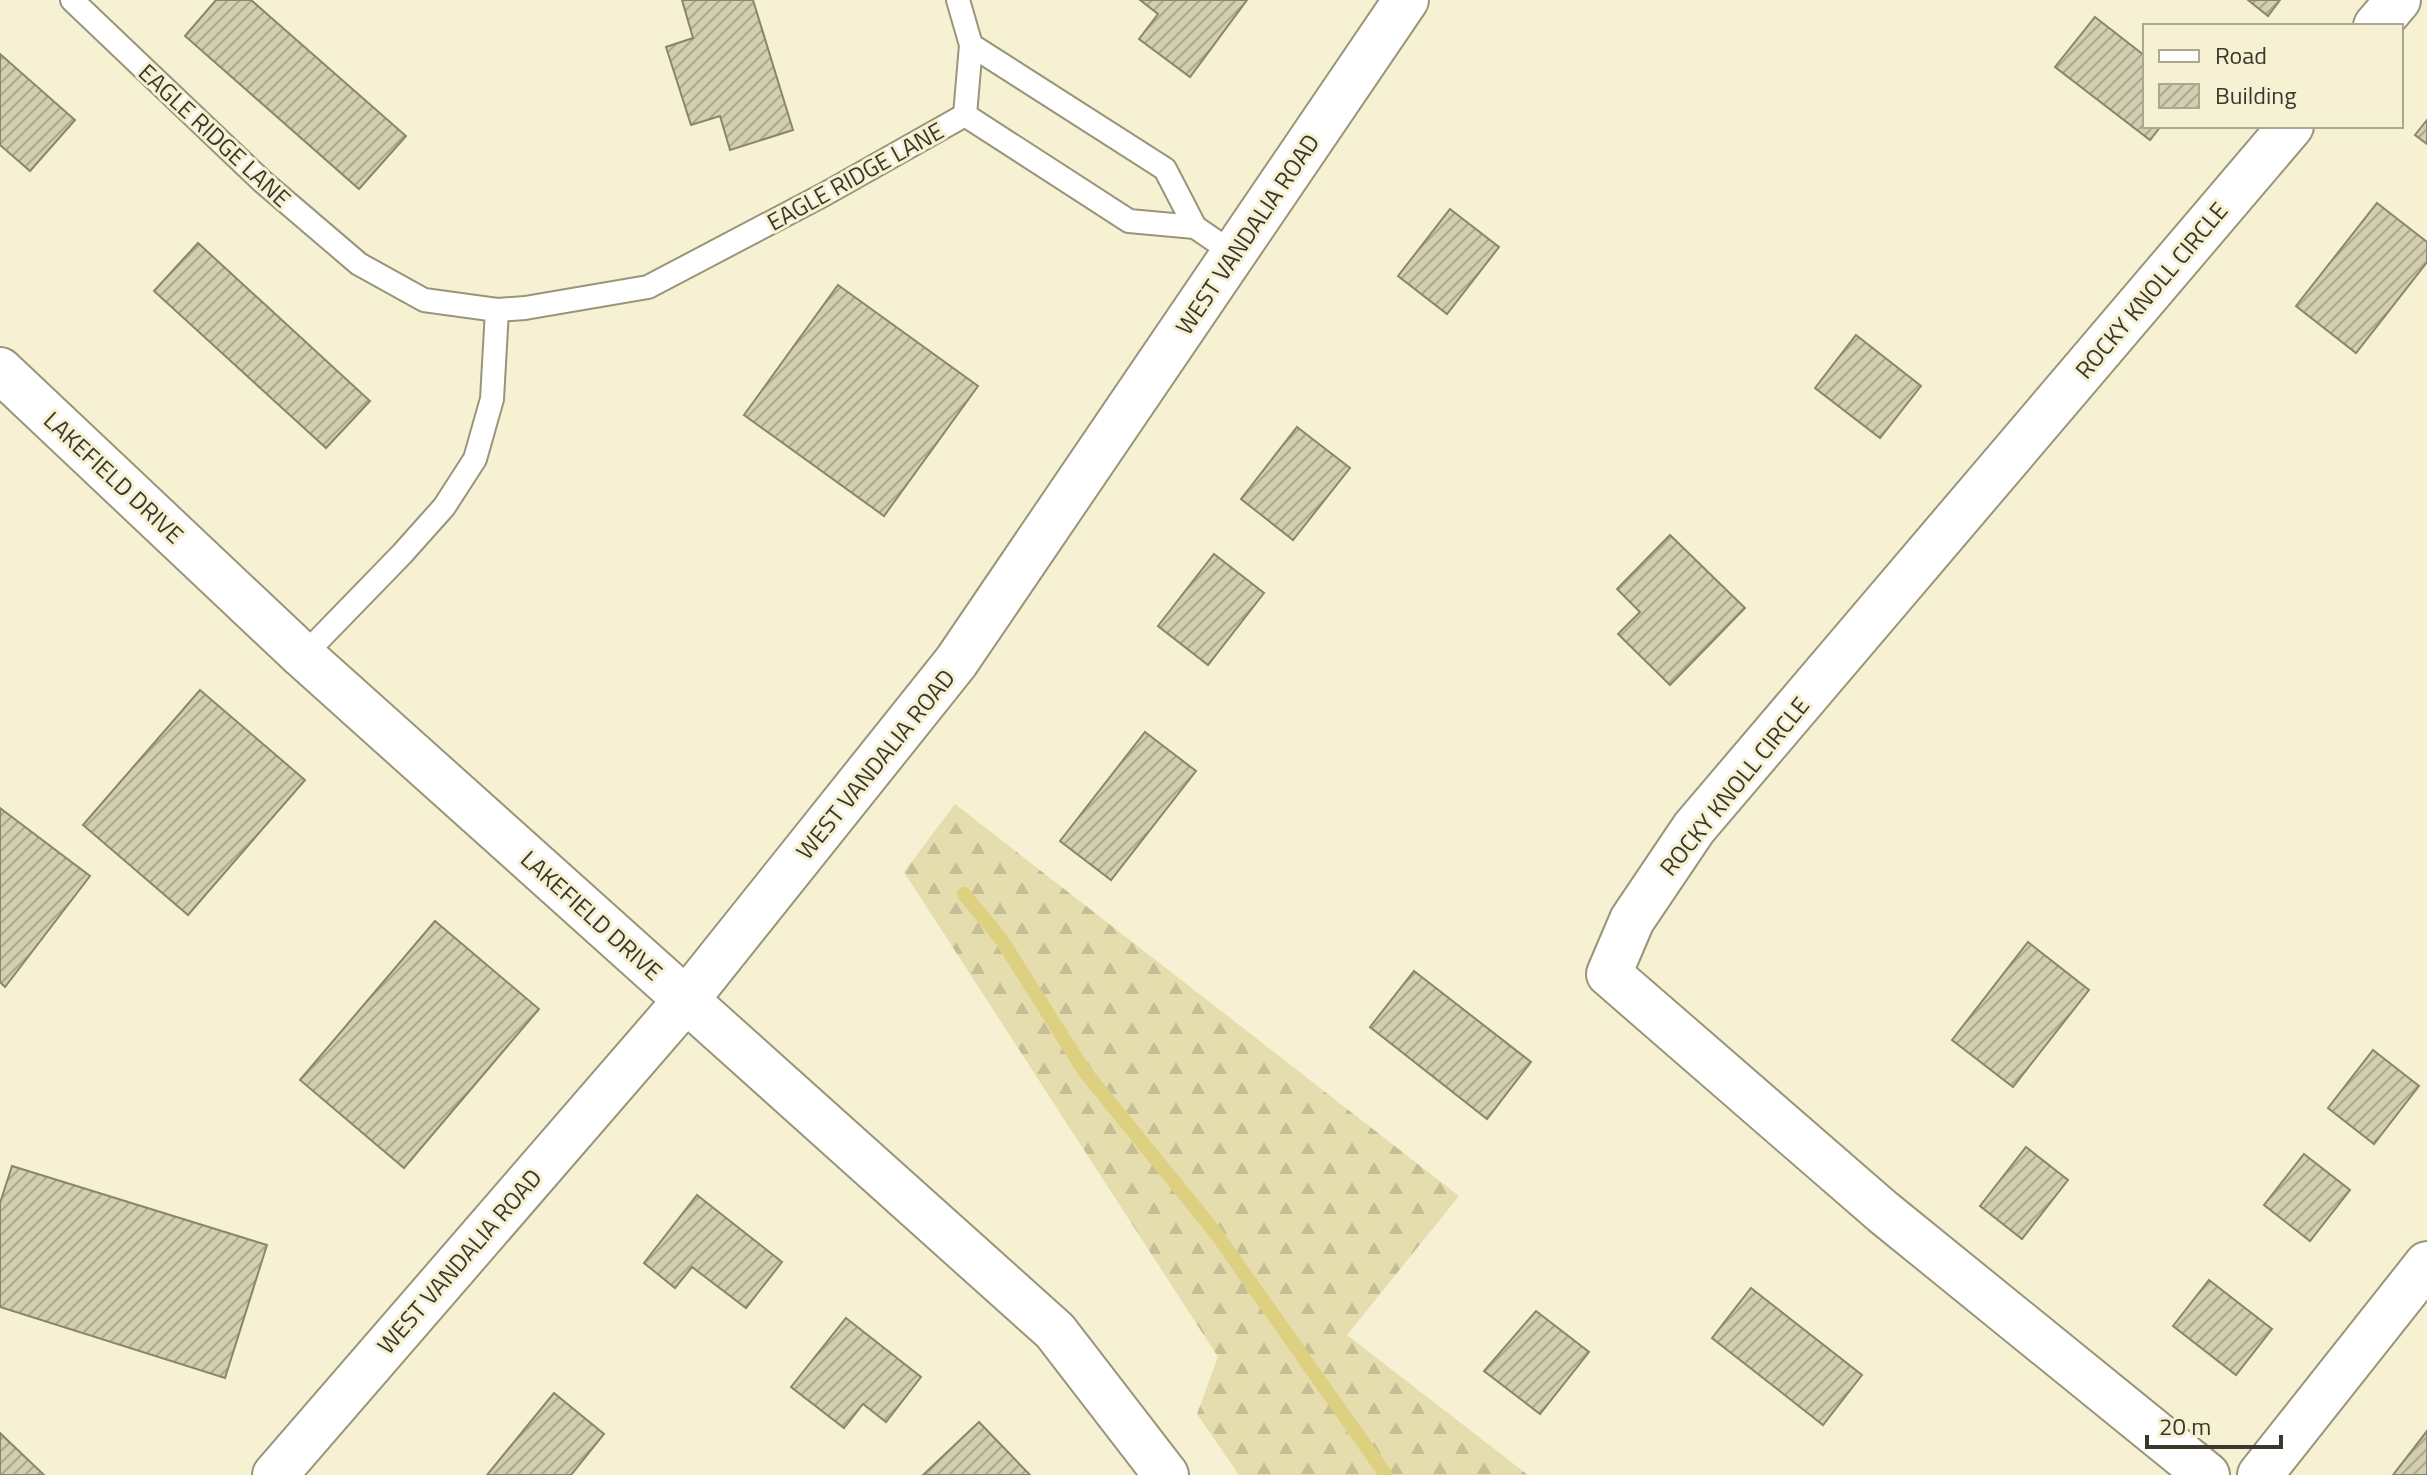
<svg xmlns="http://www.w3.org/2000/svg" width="2427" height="1475" viewBox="0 0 2427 1475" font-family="'Titillium Web',sans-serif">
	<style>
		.forest { fill: url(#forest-firs) }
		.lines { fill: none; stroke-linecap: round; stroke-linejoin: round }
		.stream { stroke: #ded081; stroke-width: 14 }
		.building { fill: url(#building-hatch); stroke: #8b866a; stroke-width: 2 }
		.lane-casing { stroke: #9a9579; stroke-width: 26 }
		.street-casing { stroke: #9a9579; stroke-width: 48 }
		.secondary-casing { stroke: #9a9579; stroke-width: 48 }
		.lane { stroke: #fff; stroke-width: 22 }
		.street { stroke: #fff; stroke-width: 44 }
		.secondary { stroke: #fff; stroke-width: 44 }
		.labels { text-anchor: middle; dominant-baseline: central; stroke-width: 6; stroke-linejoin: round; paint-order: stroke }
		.street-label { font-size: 24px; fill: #3a382c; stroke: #f6f1d2 }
	</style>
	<defs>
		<pattern id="forest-firs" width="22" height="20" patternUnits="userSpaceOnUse" patternTransform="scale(2)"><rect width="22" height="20" fill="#e5ddad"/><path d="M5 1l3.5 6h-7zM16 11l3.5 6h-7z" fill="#c5be95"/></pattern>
		<pattern id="building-hatch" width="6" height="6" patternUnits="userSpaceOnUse" patternTransform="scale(2)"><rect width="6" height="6" fill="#d3ceb0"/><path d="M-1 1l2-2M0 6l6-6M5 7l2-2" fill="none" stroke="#aca88f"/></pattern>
	</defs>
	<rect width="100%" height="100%" fill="#f6f1d2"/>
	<!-- forest -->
	<path class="forest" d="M955,804L1459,1196L1347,1335L1528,1475H1239L1197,1414L1218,1357L904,872Z"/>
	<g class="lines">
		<!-- stream -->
		<path class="stream" d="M964,894L1001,939L1085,1072L1215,1232L1386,1475"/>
	</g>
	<!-- building -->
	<g class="building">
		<path d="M216,0H251L406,136L359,189L185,36Z"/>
		<path d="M682,0H753L793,130L730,150L720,116L691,125L666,47L693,38Z"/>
		<path d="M1140,0H1247L1190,77L1139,39L1158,14Z"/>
		<path d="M2248,0H2280L2268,16Z"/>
		<path d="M2095,17L2145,56V126H2161L2150,140L2055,67Z"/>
		<path d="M0,54L75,120L30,171L0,145Z"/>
		<path d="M2427,120V144L2415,135Z"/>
		<path d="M2377,203L2427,242V262L2356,353L2296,306Z"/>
		<path d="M1450,209L1499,247L1447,314L1398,276Z"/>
		<path d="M198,243L370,401L326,448L154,291Z"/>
		<path d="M838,285L978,386L884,516L744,415Z"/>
		<path d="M1856,335L1921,386L1880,438L1815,388Z"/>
		<path d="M1297,427L1350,468L1293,540L1241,499Z"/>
		<path d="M1670,535L1745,608L1670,685L1618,634L1640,612L1617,589Z"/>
		<path d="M1214,554L1264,593L1208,665L1158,626Z"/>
		<path d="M200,690L305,780L188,915L83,825Z"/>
		<path d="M1145,732L1196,771L1111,880L1060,841Z"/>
		<path d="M0,808L90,876L5,987L0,982Z"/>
		<path d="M435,921L539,1009L404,1168L300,1080Z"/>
		<path d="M2028,942L2089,990L2013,1087L1952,1040Z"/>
		<path d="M1414,971L1531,1062L1487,1119L1370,1027Z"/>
		<path d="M2373,1050L2419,1086L2374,1144L2328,1108Z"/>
		<path d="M2026,1147L2068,1180L2022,1239L1980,1206Z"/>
		<path d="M2304,1154L2350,1190L2310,1241L2264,1205Z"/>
		<path d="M12,1166L267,1245L225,1378L0,1307V1203Z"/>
		<path d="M697,1195L782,1262L746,1308L692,1267L675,1288L644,1263Z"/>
		<path d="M2209,1280L2272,1329L2236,1375L2173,1326Z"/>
		<path d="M1751,1288L1862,1375L1823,1425L1712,1338Z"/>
		<path d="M1536,1311L1589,1352L1540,1414L1484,1371Z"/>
		<path d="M846,1318L921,1377L886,1422L863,1404L844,1428L791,1387Z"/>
		<path d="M554,1393L604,1434L571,1475H487Z"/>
		<path d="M979,1422L1030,1475H923Z"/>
		<path d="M2427,1431V1475H2393Z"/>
		<path d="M0,1433L44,1475H0Z"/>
	</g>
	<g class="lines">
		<!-- lane casing -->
		<g class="lane-casing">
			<g id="lane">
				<path d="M72,0L263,182L359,264L424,300L497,310L525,308L648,287L825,194L965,115"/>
				<path d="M958,0L971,45L965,115"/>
				<path d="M971,45L1165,169L1195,227L1233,253"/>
				<path d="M965,115L1129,221L1195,227"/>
				<path d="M303,656L402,554L444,507L475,459L492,399L497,310"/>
			</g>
		</g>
		<!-- street casing -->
		<g class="street-casing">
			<g id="street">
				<path d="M2376,26L2398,0"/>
				<path d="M0,370L303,656L1055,1331L1166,1475"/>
				<path d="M2207,1475L1883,1212L1609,974L1632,920L1694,828L2291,126"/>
				<path d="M2260,1475L2427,1264"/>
			</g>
		</g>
		<!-- secondary casing -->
		<g class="secondary-casing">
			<path id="secondary" d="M275,1475L686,1000L956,662L1406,0"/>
		</g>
		<!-- lane -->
		<use href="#lane" class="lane"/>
		<!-- street -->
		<use href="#street" class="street"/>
		<!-- secondary -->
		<use href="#secondary" class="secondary"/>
	</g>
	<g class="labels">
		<!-- street labels -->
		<g class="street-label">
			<text transform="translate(215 135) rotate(43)">EAGLE RIDGE LANE</text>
			<text transform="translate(855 176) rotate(-29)">EAGLE RIDGE LANE</text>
			<text transform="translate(1247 234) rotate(-56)">WEST VANDALIA ROAD</text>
			<text transform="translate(2151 290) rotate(-50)">ROCKY KNOLL CIRCLE</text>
			<text transform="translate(114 477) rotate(43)">LAKEFIELD DRIVE</text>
			<text transform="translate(875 764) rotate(-51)">WEST VANDALIA ROAD</text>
			<text transform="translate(1734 786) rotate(-51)">ROCKY KNOLL CIRCLE</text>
			<text transform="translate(592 915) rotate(42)">LAKEFIELD DRIVE</text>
			<text transform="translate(459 1261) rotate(-49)">WEST VANDALIA ROAD</text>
		</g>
	</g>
	<!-- legend -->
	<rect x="2143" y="24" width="260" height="104" fill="#f6f1d2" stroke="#aba790" stroke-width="2"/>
	<rect x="2159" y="50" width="40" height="12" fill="#ffffff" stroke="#aba790" stroke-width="2"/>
	<text x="2215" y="64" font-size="24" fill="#3a382c">Road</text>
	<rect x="2159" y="84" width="40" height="24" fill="url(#building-hatch)" stroke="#aba790" stroke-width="2"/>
	<text x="2215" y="104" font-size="24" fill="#3a382c">Building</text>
	<!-- scale -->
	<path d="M2147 1435v12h134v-12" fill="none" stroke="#3a382c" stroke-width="4"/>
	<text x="2159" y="1435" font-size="24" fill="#3a382c" stroke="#f6f1d2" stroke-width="6" paint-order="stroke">20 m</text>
</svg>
